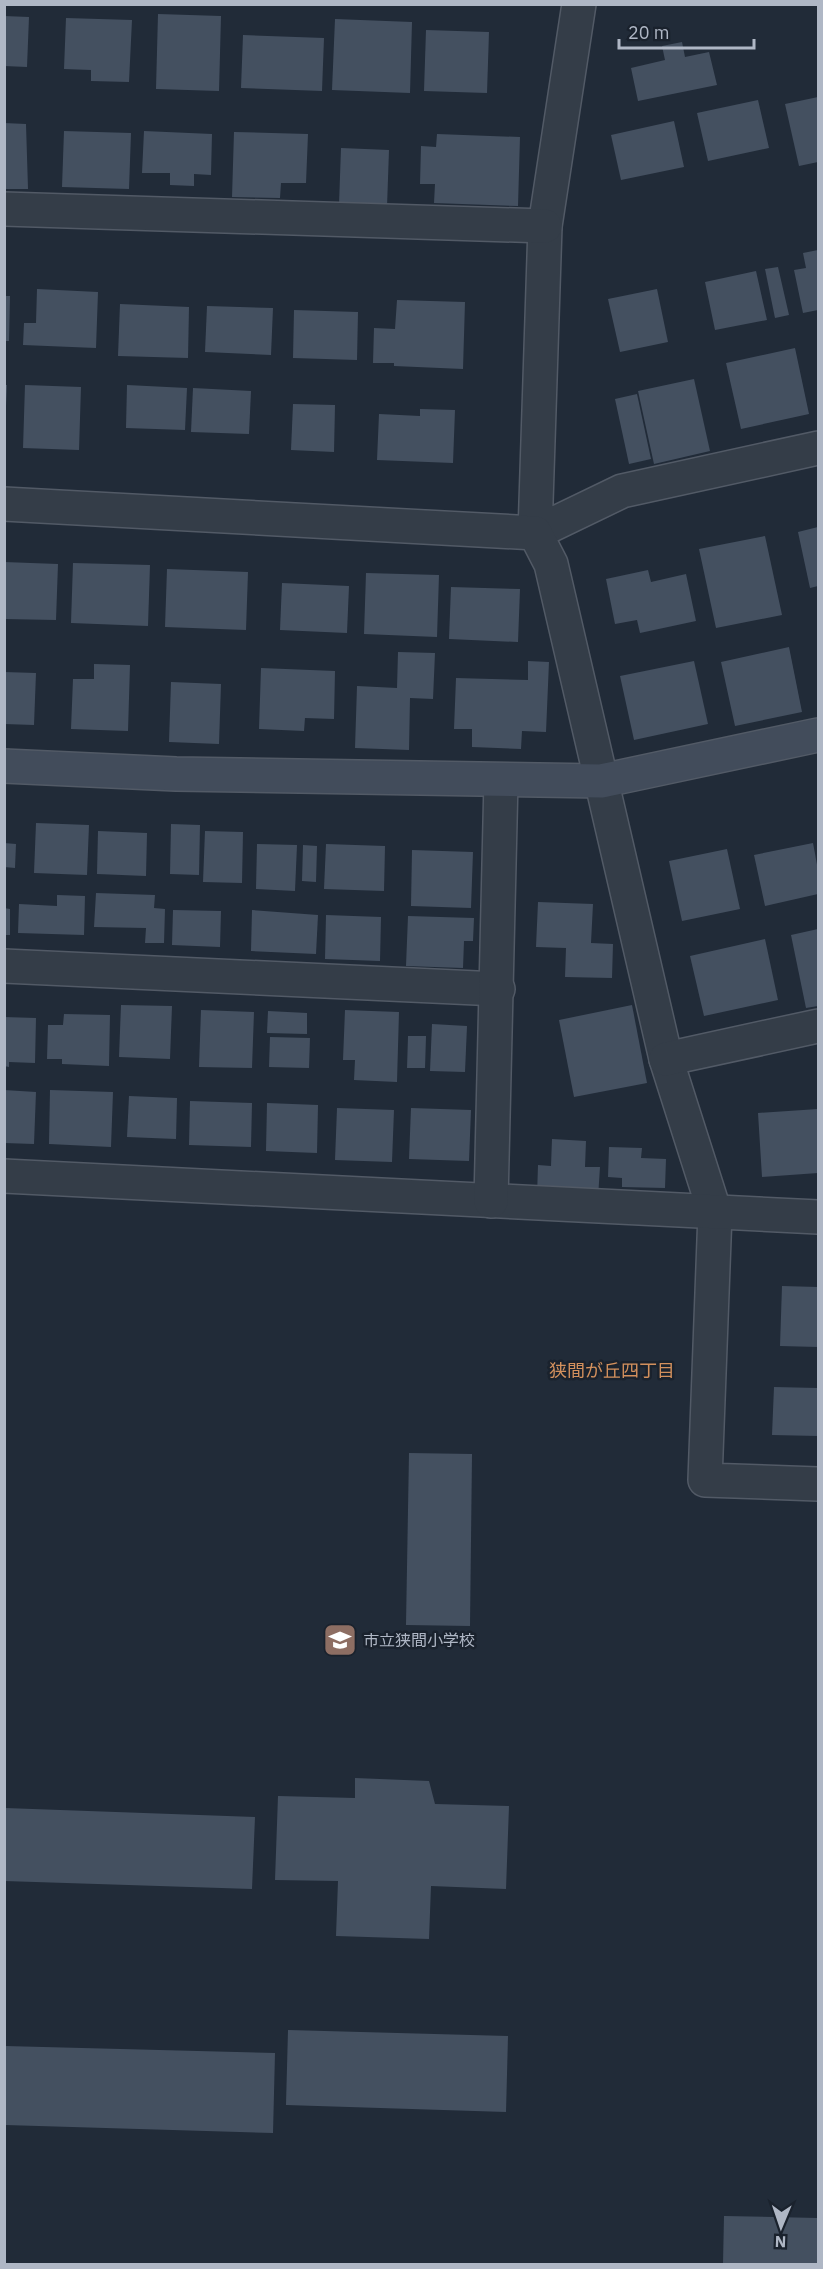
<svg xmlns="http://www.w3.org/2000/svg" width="823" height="2269" viewBox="0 0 823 2269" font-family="'IBM Plex Sans','Noto Sans JP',sans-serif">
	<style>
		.building { fill: #445060 }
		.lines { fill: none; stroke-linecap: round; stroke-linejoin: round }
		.street-casing { stroke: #525a66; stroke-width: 36 }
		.secondary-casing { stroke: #525a66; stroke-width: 36 }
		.street { stroke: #343d48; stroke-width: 33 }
		.secondary { stroke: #424c5b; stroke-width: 33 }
		.labels { text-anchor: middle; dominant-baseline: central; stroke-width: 5; stroke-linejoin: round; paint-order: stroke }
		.poi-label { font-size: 16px; fill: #afb7c5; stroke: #1a222d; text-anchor: start }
		.neighbourhood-label { font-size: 18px; fill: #d2905d; stroke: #1a222d }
	</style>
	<rect width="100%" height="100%" fill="#212b38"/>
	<!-- building -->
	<g class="building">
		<path d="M158,14L221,16L219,91L156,89Z"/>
		<path d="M4,16L29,17L27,67L4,66Z"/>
		<path d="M66,18L132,20L129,82L91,81V70L64,69Z"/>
		<path d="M335,19L412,22L410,93L332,90Z"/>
		<path d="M426,30L489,32L487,93L424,91Z"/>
		<path d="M243,35L324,38L322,91L241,88Z"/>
		<path d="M682,42L685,57L709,52L717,85L638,101L631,68L665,60L662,46Z"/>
		<path d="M818,97V162L799,166L785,104Z"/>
		<path d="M758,100L769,148L708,161L697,113Z"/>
		<path d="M674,121L684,167L621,180L611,135Z"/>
		<path d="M4,123L26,124L28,189H4Z"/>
		<path d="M64,131L131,133L129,189L62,187Z"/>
		<path d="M144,131L212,134L211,175L194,174V186L170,185V173H142Z"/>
		<path d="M234,132L308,134L306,183H281L280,198L232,197Z"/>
		<path d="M437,134L520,137L518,206L434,203L435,184H420L421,146L436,147Z"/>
		<path d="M341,148L389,150L387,207L339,205Z"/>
		<path d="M818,250V310L803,313L794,270L806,268L803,253Z"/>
		<path d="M778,267L789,315L775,318L765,269Z"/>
		<path d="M756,271L767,320L715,330L705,282Z"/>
		<path d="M37,289L98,292L96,348L23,345L24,323H36Z"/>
		<path d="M657,289L668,342L620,352L608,299Z"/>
		<path d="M4,296H10L9,341H4Z"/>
		<path d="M397,300L465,302L463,369L394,366V363H373L374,328L395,329Z"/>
		<path d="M120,304L189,307L188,358L118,356Z"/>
		<path d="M207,306L273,308L271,355L205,352Z"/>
		<path d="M294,310L358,312L357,360L293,358Z"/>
		<path d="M795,348L809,414L741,429L726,363Z"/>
		<path d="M694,379L710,451L654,464L638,391Z"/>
		<path d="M4,385H7L6,406H4Z"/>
		<path d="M25,385L81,387L79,450L23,448Z"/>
		<path d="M127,385L187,388L185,430L126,428Z"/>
		<path d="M193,388L251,391L249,434L191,432Z"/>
		<path d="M637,394L651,459L629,464L615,399Z"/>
		<path d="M293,404L335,405L334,452L291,450Z"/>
		<path d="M420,409L455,410L453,463L377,460L379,414L420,416Z"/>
		<path d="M818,527V586L810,588L798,532Z"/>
		<path d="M765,536L782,615L716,628L699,549Z"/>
		<path d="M4,562L58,564L56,620L4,619Z"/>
		<path d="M73,563L150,565L148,626L71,623Z"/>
		<path d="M167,569L248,572L246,630L165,627Z"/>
		<path d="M648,570L651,582L686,574L696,621L640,633L637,620L615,624L606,579Z"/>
		<path d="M366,573L439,575L437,637L364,634Z"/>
		<path d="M282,583L349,586L347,633L280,630Z"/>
		<path d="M451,587L520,589L518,642L449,639Z"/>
		<path d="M789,647L802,712L735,726L721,662Z"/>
		<path d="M398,652L435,653L433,699L410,698L409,750L355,748L357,686L397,688Z"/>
		<path d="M528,661L549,662L546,732L522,731L521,749L472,747V729H454L456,678L528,680Z"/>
		<path d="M694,661L708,724L634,740L620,676Z"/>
		<path d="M94,664L130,665L128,731L71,729L73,679H94Z"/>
		<path d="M261,668L335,671L334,719L305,718L304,731L259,729Z"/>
		<path d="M4,672L36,673L34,725L4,724Z"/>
		<path d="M171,682L221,684L219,744L169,742Z"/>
		<path d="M36,823L89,825L87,875L34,873Z"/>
		<path d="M171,824L200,825L199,875L170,874Z"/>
		<path d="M98,831L147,833L146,876L97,874Z"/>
		<path d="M205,831L243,832L242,883L203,882Z"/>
		<path d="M4,843L16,844L15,868L4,867Z"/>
		<path d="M813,843L818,870V894L765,906L754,855Z"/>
		<path d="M257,844L297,845L295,891L256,889Z"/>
		<path d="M326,844L385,846L384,891L324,889Z"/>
		<path d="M303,845L317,846L316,882L302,881Z"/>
		<path d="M727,849L740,909L682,921L669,861Z"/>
		<path d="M412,850L473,852L471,908L411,906Z"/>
		<path d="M96,893L155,895L154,908L165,909L164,943H145L146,928L94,927Z"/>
		<path d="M57,895L85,896L84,935L18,933L19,904L57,906Z"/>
		<path d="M538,902L593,904L591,943L613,944L612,978L565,977L566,948L536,947Z"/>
		<path d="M4,908L10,909V935H4Z"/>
		<path d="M173,910L221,911L220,947L172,945Z"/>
		<path d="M252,910L318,915L316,954L251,951Z"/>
		<path d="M326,915L381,917L380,961L325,959Z"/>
		<path d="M408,916L474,918L473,941H464L463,968L406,966Z"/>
		<path d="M818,929V1006L806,1008L791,935Z"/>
		<path d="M765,939L778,1000L704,1016L690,956Z"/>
		<path d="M121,1005L172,1006L170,1059L119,1057Z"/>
		<path d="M632,1005L647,1083L574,1097L559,1020Z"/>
		<path d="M201,1010L254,1012L252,1068L199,1067Z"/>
		<path d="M345,1010L399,1012L397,1082L354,1080L355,1060H343Z"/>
		<path d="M268,1011L307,1013V1034L267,1033Z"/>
		<path d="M64,1014L110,1015L109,1066L62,1064V1059H47L48,1025H63Z"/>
		<path d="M4,1017L36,1018L35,1063L9,1062V1067L4,1066Z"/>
		<path d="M432,1024L467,1026L465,1072L430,1071Z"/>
		<path d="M408,1036H426L425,1068H407Z"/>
		<path d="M270,1037L310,1038L309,1068L269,1067Z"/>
		<path d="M4,1090L36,1092L34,1144L4,1143Z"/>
		<path d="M50,1090L113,1092L111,1147L49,1144Z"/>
		<path d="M129,1096L177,1098L176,1139L127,1137Z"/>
		<path d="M190,1101L252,1103L251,1147L189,1145Z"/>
		<path d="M267,1103L318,1105L317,1153L266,1151Z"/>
		<path d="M337,1108L394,1110L392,1162L335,1160Z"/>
		<path d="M411,1108L471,1110L469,1161L409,1159Z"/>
		<path d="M818,1109V1173L762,1177L758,1113Z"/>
		<path d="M552,1139L586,1141L585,1167H600L598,1198L537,1196L538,1165L551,1166Z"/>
		<path d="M609,1147L642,1148L641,1158L666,1159L665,1188L622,1187V1178L608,1177Z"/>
		<path d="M782,1286L818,1287V1347L780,1346Z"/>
		<path d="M774,1387L818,1388V1436L772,1435Z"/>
		<path d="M409,1453L472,1454L470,1626L406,1625Z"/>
		<path d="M355,1778L429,1781L435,1804L509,1806L506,1889L431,1886L429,1939L336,1936L338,1881L275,1880L278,1796L355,1798Z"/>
		<path d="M5,1808L255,1817L252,1889L4,1881Z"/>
		<path d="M288,2030L508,2036L506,2112L286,2105Z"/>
		<path d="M5,2046L275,2053L273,2133L5,2125Z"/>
		<path d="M724,2216L818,2218V2264H723Z"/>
	</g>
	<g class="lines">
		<!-- street casing -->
		<g class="street-casing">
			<g id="street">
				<path d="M579,4L545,226L535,533L622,491L818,448"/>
				<path d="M4,209L545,226"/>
				<path d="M4,504L535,533L551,564L666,1059L715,1213L705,1480L818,1484"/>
				<path d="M4,966L498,989"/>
				<path d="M666,1059L818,1026"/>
				<path d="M4,1176L818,1217"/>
				<path d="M491,1201L501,780"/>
			</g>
		</g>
		<!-- secondary casing -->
		<g class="secondary-casing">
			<path id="secondary" d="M4,766L176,774L601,781L818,735"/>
		</g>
		<!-- street -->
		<use href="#street" class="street"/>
		<!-- secondary -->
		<use href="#secondary" class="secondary"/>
	</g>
	<!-- icons -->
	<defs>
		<g id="school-square" transform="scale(1.725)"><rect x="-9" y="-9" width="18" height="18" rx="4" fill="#8d6e63" stroke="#1a222d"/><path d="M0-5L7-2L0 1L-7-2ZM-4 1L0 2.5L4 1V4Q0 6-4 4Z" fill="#fff"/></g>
	</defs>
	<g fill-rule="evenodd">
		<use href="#school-square" x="340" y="1640"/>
	</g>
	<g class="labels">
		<!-- poi labels -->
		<g class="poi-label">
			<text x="363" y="1640">市立狭間小学校</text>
		</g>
		<!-- neighbourhood labels -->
		<g class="neighbourhood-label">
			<text x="612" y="1370">狭間が丘四丁目</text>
		</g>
	</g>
	<!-- border -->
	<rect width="823" height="2269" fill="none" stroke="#afb7c5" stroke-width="12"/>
	<!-- north arrow -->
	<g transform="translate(781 2227) rotate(182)" stroke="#1a222d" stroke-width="4.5" paint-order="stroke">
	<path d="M0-4.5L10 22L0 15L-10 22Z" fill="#afb7c5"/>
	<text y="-9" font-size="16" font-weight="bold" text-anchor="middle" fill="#afb7c5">N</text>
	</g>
	<!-- scale -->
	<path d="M619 39v9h135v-9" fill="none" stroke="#afb7c5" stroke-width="3"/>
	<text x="628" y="39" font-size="18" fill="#afb7c5" stroke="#1a222d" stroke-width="4.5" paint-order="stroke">20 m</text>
</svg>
